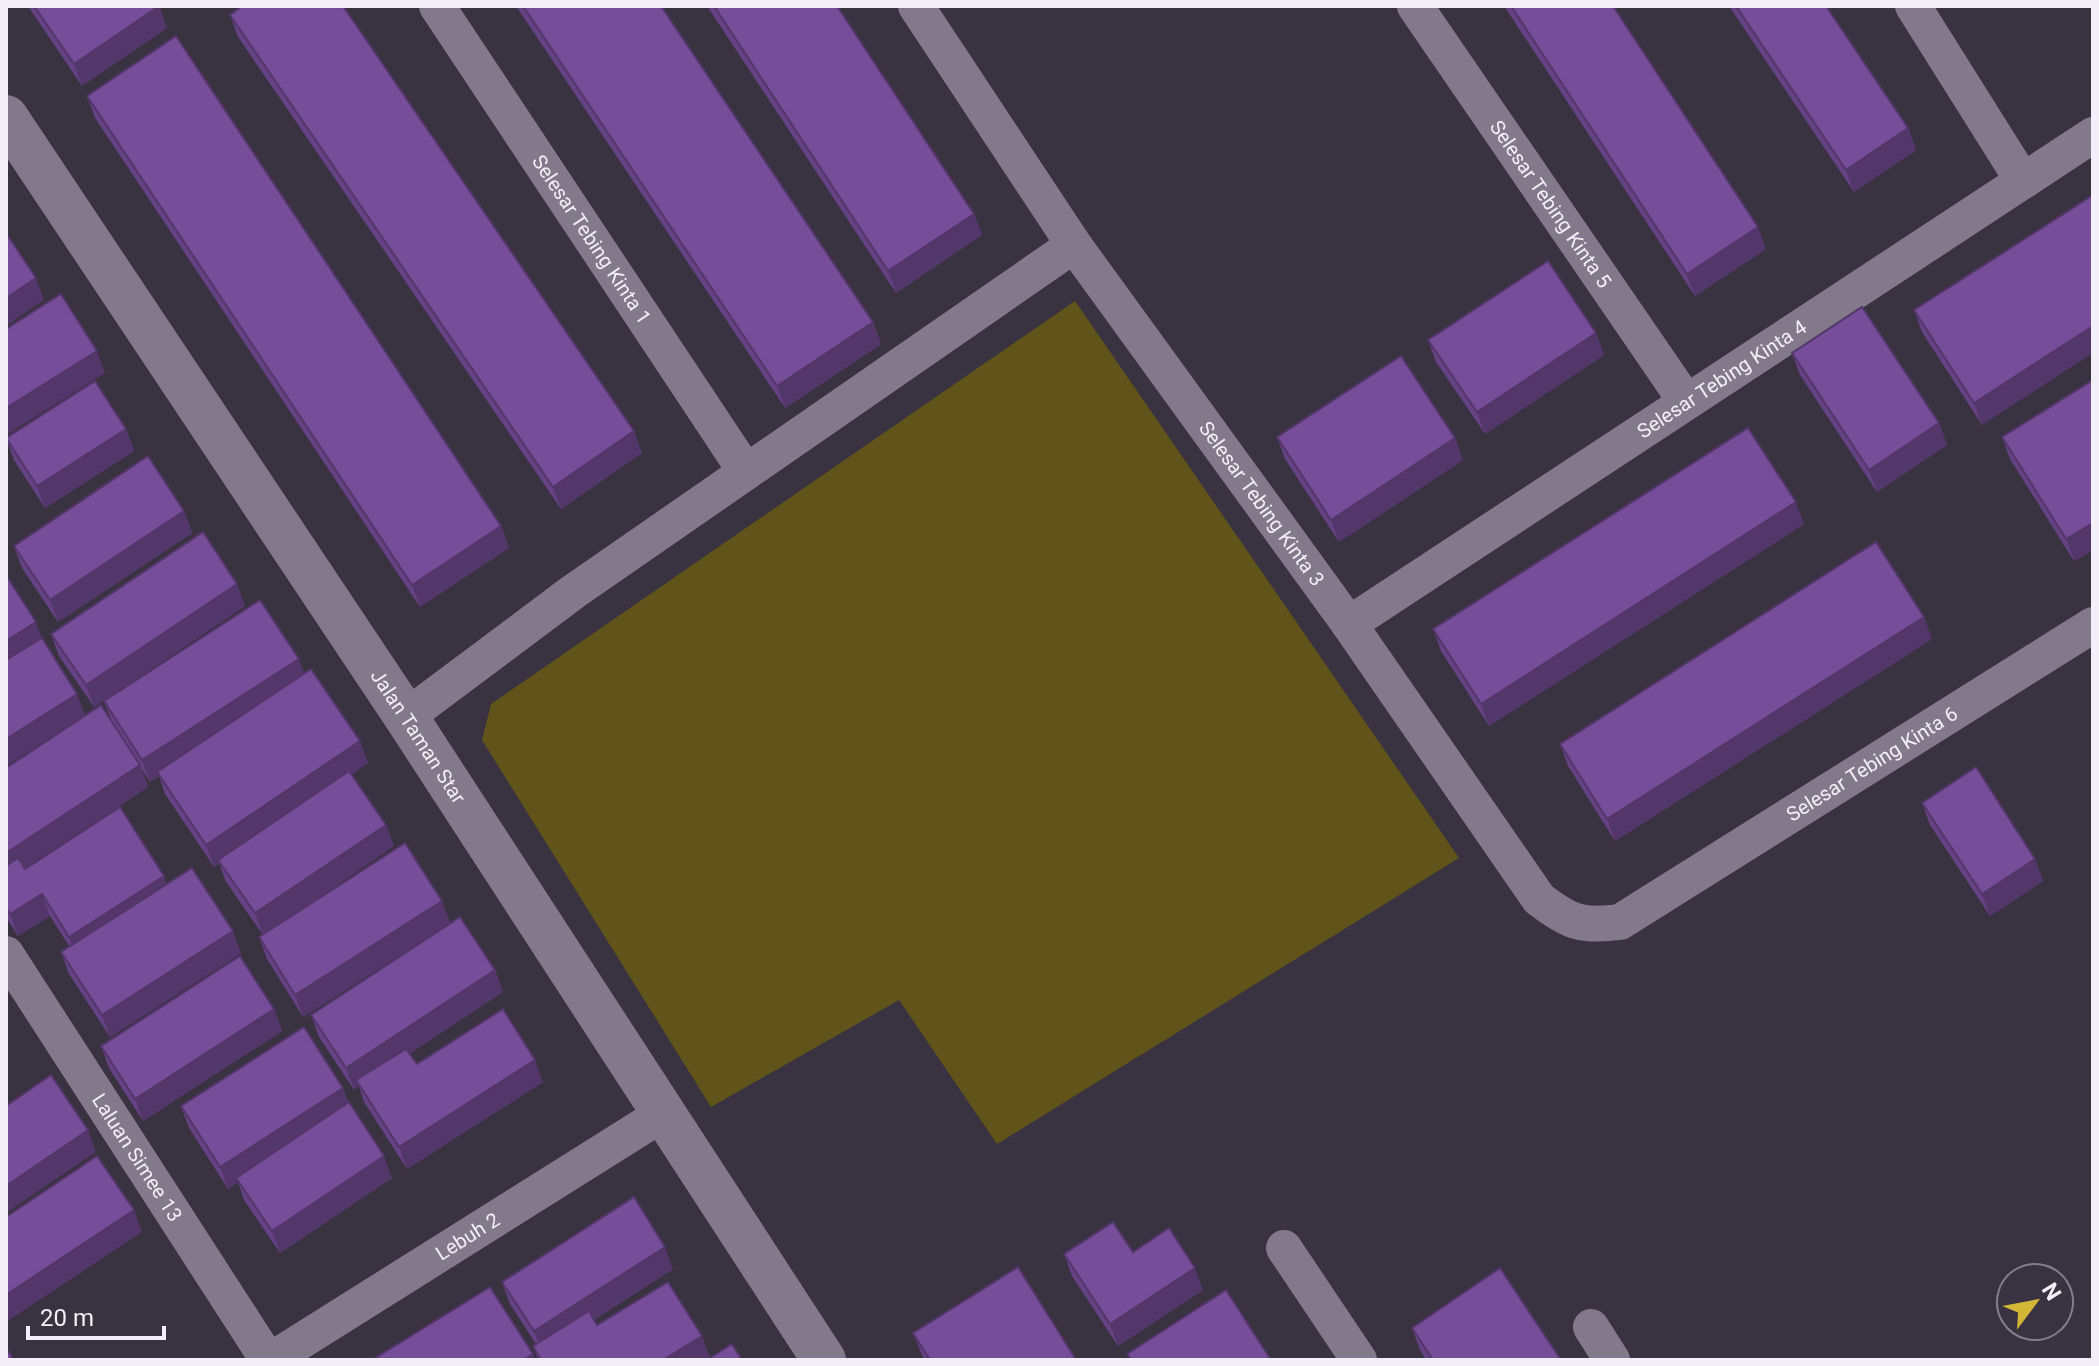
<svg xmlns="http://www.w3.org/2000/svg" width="2099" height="1366" viewBox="0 0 2099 1366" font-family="Roboto,sans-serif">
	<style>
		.green { fill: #60541a }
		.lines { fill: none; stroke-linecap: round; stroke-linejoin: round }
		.minor { stroke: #82798a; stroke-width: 36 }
		.tertiary { stroke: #82798a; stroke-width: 44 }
		.wall { fill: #654283 }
		.shaded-wall { fill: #53366a }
		.building { fill: #764d98; stroke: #53366a; stroke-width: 2 }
		.labels { text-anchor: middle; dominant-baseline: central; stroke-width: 6; stroke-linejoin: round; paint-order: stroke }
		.street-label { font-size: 20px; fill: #f3eff8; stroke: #393241 }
	</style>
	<rect width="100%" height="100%" fill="#393241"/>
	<!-- green -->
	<path class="green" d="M1075,301L1459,858L997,1144L899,1000L711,1107L482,740L491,704Z"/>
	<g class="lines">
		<!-- minor -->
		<g class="minor">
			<path id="s1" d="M437,6L746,472"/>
			<path id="s2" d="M916,6L1074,245L1349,624L1539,899C1569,922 1581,927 1620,922L2093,625"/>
			<path id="s3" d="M1415,6L1685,400"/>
			<path d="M1913,6L2023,181"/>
			<path id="s4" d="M1349,624L2093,135"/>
			<path d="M406,717L573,592L1074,245"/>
			<path id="s5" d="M6,954L268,1360"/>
			<path d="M1284,1248L1359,1360"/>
			<path d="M1591,1327L1612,1360"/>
			<path id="s6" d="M271,1360L664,1113"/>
		</g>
		<!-- tertiary -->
		<path class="tertiary" id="s7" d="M6,117L406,717L824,1360"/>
	</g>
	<!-- wall -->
	<g class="wall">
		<path d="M28,6H159L167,28L82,86Z"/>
		<path d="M516,6H661L873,322L881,344L785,408Z"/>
		<path d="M707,6H837L974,214L982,235L896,293Z"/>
		<path d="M1504,6H1613L1766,249L1695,296Z"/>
		<path d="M1729,6H1826L1908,128L1916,150L1854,192Z"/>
		<path d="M230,15L642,453L561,509L238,37Z"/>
		<path d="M87,96L501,526L509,548L420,607L95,118Z"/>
		<path d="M2093,195L1982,425L1922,332L1914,310Z"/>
		<path d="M1596,333L1604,355L1485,434L1436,362L1428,340Z"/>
		<path d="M1792,353L1939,423L1947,445L1877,492L1800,375Z"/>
		<path d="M2093,380V550L2074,561L2010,459L2002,437Z"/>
		<path d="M126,429L134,451L45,508L14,460L6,438Z"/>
		<path d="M1277,437L1455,438L1463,460L1339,542L1285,459Z"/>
		<path d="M184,511L192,533L58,622L22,568L14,546Z"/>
		<path d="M1804,524L1489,726L1441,651L1433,629Z"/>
		<path d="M245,606L94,707L59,656L51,634Z"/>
		<path d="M1932,639L1615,841L1568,766L1560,744Z"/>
		<path d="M304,673L360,741L368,763L351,775L386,825L394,846L277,926L442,901L450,923L303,1017L267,959L259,937L263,935L226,882L219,863L214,867L165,794L159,776L150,782L141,768L148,787L24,868L167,884L241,953L110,1037L69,974L61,952L69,946L50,916L18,936L6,917V768L111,719L104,701Z"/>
		<path d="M1922,803L2035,859L2043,881L1990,916L1930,825Z"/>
		<path d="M495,970L503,992L409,1054L417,1064L543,1082L407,1169L364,1102L359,1086L354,1090L319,1037L311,1015Z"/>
		<path d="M274,1009L282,1031L143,1121L109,1068L101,1046Z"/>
		<path d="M343,1088L348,1102L392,1178L280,1253L244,1200L238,1182L228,1189L189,1128L181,1106Z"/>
		<path d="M1133,1252L1203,1290L1118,1346L1072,1276L1064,1254Z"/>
		<path d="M673,1269L594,1320L597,1325L702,1336L710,1358L742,1360H538L533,1346L536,1344L510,1304L502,1282Z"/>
		<path d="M1412,1328L1561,1360H1426L1420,1350Z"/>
		<path d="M913,1333L1076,1360H924Z"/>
	</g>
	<!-- shaded-wall -->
	<g class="shaded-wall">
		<path d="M159,6L167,28L82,86L74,64Z"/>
		<path d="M1908,128L1916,150L1854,192L1846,170Z"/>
		<path d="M974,214L982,235L896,293L888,271Z"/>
		<path d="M1758,227L1766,249L1695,296L1687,274Z"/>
		<path d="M36,278L44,300L6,326V298Z"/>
		<path d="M873,322L881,344L785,408L777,386Z"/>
		<path d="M2093,326V353L1982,425L1974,403Z"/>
		<path d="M1596,333L1604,355L1485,434L1477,412Z"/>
		<path d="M97,351L105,373L6,435V408Z"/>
		<path d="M1939,423L1947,445L1877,492L1869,470Z"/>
		<path d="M126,429L134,451L45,508L37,486Z"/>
		<path d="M634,431L642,453L561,509L553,487Z"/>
		<path d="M1455,438L1463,460L1339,542L1331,520Z"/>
		<path d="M1796,502L1804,524L1489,726L1481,704Z"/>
		<path d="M184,511L192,533L58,622L50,600Z"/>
		<path d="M2093,523V550L2074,561L2066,539Z"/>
		<path d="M501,526L509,548L420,607L412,585Z"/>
		<path d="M237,584L245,606L94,707L86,685Z"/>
		<path d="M1924,617L1932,639L1615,841L1607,819Z"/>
		<path d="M36,622L44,644L6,668V641Z"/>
		<path d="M299,659L307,681L157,772L159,776L150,782L142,760Z"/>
		<path d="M77,694L85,715L6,766V739Z"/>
		<path d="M360,741L368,763L220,863L218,860L219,863L214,867L206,845Z"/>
		<path d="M140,765L148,787L11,877L6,862V853Z"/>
		<path d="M386,825L394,846L263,935L255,913Z"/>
		<path d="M2035,859L2043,881L1990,916L1982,894Z"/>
		<path d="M164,876L172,898L77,959L69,937Z"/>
		<path d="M42,894L50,916L18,936L10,914Z"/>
		<path d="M442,901L450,923L303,1017L295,995Z"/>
		<path d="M233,931L241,953L110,1037L102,1015Z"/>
		<path d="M495,970L503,992L360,1086L356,1080L359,1086L354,1090L346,1068Z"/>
		<path d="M274,1009L282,1031L143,1121L135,1099Z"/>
		<path d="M535,1060L543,1082L407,1169L399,1147Z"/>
		<path d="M343,1088L351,1110L236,1178L238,1182L228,1189L220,1167Z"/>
		<path d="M88,1130L96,1152L6,1213V1186Z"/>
		<path d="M384,1156L392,1178L280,1253L272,1231Z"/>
		<path d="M134,1210L142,1232L6,1322V1295Z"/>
		<path d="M665,1247L673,1269L542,1353L534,1331Z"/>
		<path d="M1195,1268L1203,1290L1118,1346L1110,1324Z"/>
		<path d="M702,1336L710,1358L707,1360H663Z"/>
		<path d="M533,1354L535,1360H524Z"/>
	</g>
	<!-- building -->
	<g class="building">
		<path d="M34,6H159L74,64Z"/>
		<path d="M242,6H343L634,431L553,487L230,15Z"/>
		<path d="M523,6H661L873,322L777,386Z"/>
		<path d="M714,6H837L974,214L888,271Z"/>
		<path d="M1511,6H1613L1758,227L1687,274Z"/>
		<path d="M1736,6H1826L1908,128L1846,170Z"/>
		<path d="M176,36L501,526L412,585L87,96Z"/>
		<path d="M2093,195V326L1974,403L1914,310Z"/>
		<path d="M6,233L36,278L6,298Z"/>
		<path d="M1548,261L1596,333L1477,412L1428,340Z"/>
		<path d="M61,294L97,351L6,408V329Z"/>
		<path d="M1862,307L1939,423L1869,470L1792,353Z"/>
		<path d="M1401,356L1455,438L1331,520L1277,437Z"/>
		<path d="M2093,380V523L2066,539L2002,437Z"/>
		<path d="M95,381L126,429L37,486L6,438Z"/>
		<path d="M1748,428L1796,502L1481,704L1433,629Z"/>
		<path d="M148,456L184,511L50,600L14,546Z"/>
		<path d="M203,532L237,584L86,685L51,634Z"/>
		<path d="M1876,542L1924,617L1607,819L1560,744Z"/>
		<path d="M6,575L36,622L6,641Z"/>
		<path d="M260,600L299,659L142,760L104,701Z"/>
		<path d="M42,638L77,694L6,739V660Z"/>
		<path d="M311,669L360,741L206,845L157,772Z"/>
		<path d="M101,705L140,765L6,853V768Z"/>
		<path d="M1976,767L2035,859L1982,894L1922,803Z"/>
		<path d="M349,771L386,825L255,913L218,860Z"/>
		<path d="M120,807L164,876L69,937L42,894L10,914L6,908V866L18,858L25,869Z"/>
		<path d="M405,843L442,901L295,995L259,937Z"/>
		<path d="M192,868L233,931L102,1015L61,952Z"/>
		<path d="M460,917L495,970L346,1068L311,1015Z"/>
		<path d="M240,956L274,1009L135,1099L101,1046Z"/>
		<path d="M503,1009L535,1060L399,1147L356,1080L406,1049L417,1064Z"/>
		<path d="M304,1027L343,1088L220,1167L181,1106Z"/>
		<path d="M51,1075L88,1130L6,1186V1106Z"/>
		<path d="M349,1102L384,1156L272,1231L236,1178Z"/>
		<path d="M97,1156L134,1210L6,1295V1217Z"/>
		<path d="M634,1197L665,1247L534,1331L502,1282Z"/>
		<path d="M1113,1222L1133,1252L1169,1228L1195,1268L1110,1324L1064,1254Z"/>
		<path d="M1018,1267L1075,1358L1071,1360H930L913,1333Z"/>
		<path d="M1500,1268L1561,1360H1433L1412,1328Z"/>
		<path d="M668,1282L702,1336L663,1360H541L533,1346L589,1311L597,1325Z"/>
		<path d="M490,1287L533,1354L524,1360H372Z"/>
		<path d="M1226,1290L1271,1360H1131L1127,1354Z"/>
		<path d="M732,1344L742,1360H707Z"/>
		<path d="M6,1348L14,1360H6Z"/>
	</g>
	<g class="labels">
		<!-- street labels -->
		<g class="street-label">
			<text stroke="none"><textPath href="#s3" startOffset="240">Selesar Tebing Kinta 5</textPath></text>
			<text stroke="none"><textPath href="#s1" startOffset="280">Selesar Tebing Kinta 1</textPath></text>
			<text stroke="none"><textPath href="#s4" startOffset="446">Selesar Tebing Kinta 4</textPath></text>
			<text stroke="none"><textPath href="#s2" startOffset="606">Selesar Tebing Kinta 3</textPath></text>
			<text stroke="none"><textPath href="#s7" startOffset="744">Jalan Taman Star</textPath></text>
			<text stroke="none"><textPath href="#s2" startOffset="1474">Selesar Tebing Kinta 6</textPath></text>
			<text stroke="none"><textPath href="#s5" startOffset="242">Laluan Simee 13</textPath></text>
			<text stroke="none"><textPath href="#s6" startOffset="232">Lebuh 2</textPath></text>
		</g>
	</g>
	<!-- border -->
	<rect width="2099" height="1366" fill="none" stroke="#f3eff8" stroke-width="16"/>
	<!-- north arrow -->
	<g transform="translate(2035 1302) rotate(58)"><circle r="38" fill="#393241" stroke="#837e8a" stroke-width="2"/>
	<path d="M0-6L14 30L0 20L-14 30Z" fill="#d2b736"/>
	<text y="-12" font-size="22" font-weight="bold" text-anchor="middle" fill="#f3eff8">N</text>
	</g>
	<!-- scale -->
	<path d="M28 1326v12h136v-12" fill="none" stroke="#f3eff8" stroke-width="4"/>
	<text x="40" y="1326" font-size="24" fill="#f3eff8" stroke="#393241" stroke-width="6" paint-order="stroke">20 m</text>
</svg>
